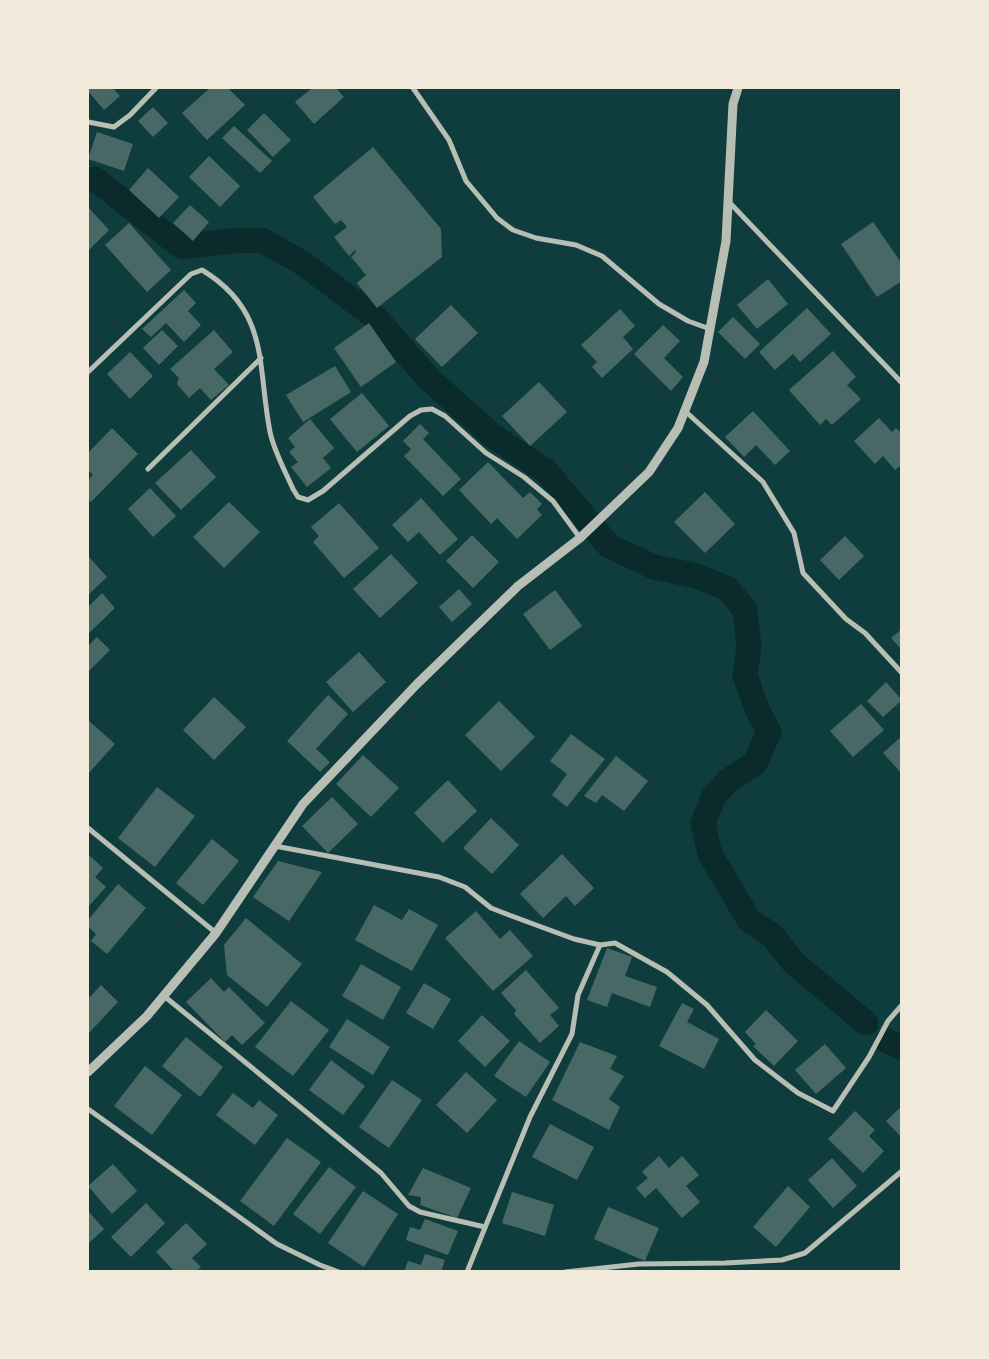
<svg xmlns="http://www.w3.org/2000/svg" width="989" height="1359" viewBox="0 0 989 1359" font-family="Raleway,sans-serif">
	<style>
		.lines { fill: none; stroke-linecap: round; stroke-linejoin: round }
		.canal { stroke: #0a2a2b; stroke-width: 25 }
		.building { fill: #486865 }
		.minor { stroke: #b8beb3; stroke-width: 5 }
		.tertiary { stroke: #b8beb3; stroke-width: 9 }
	</style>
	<rect width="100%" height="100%" fill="#0f3d3e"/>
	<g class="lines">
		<!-- canal -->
		<g class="canal">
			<path d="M88,180L95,179L182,247L229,241L262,240L304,264L376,318L429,379L493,436L546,471L609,546L654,567L697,576L728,589L745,610L749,647L745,675L757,709L769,732L755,763L728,781L714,796L703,823L710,854L749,920L773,936L793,962L866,1023"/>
			<path d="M887,1041L902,1048"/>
		</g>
	</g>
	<!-- building -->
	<g class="building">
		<path d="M88,88H113L120,96L104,110L88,91Z"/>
		<path d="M210,88H228L245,105L207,140L182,113Z"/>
		<path d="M312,88H336L344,97L314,124L295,102Z"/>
		<path d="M153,107L168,123L153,137L138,121Z"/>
		<path d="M264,113L291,140L273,157L247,130Z"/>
		<path d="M234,126L272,161L260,173L222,138Z"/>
		<path d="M97,132L133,144L124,171L88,159Z"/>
		<path d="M373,147L441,229L442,257L377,308L357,283L366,275L351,257L356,252L355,250L349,256L334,237L347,227L341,220L335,224L313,197Z"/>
		<path d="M209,156L240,186L220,207L189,177Z"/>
		<path d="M148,168L179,197L159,218L129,190Z"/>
		<path d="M190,205L209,222L193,241L173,223Z"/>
		<path d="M88,207L109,230L88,251Z"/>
		<path d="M873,222L902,264V281L877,297L841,244Z"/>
		<path d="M129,223L171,270L147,292L105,245Z"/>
		<path d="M768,279L788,304L757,329L737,305Z"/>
		<path d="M184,290L196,303L188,311L201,325L184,342L166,323L151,337L142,329Z"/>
		<path d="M451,305L478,333L442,367L415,339Z"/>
		<path d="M807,308L831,334L800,362L793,354L775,370L759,352Z"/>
		<path d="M620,309L635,326L623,337L633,349L602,378L592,367L597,362L581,345Z"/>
		<path d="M733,317L760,344L745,359L718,332Z"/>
		<path d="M369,323L396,362L361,387L334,348Z"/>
		<path d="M663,325L680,341L664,358L683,377L671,391L634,354Z"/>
		<path d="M162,330L178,346L159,365L143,348Z"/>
		<path d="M214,330L233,352L214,369L229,385L211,400L200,388L189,398L177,384L179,378L170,369Z"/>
		<path d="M833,351L856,377L847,385L861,399L832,425L826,419L820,425L789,390Z"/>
		<path d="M130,352L153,376L130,399L107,374Z"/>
		<path d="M335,366L351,392L303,422L286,395Z"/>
		<path d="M539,382L567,412L530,446L502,416Z"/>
		<path d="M362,393L389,426L357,452L330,419Z"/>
		<path d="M753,411L790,451L775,465L756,445L744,457L725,437Z"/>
		<path d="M879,418L892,432L896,428L902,434V464L895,470L883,456L875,464L854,441Z"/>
		<path d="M310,419L334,448L323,458L331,468L307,487L291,467L298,462L289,452L295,447L288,438Z"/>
		<path d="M420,424L429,433L423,439L461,479L443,496L404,456L411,449L403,441Z"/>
		<path d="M112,428L138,454L91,502L88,499V480L93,475L88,470V453Z"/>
		<path d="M191,450L216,477L181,510L155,483Z"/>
		<path d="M488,462L523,498L530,492L542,504L537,509L542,515L517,539L497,518L491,524L459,490Z"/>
		<path d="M150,488L176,516L153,537L128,509Z"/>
		<path d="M705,492L735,524L705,553L674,522Z"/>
		<path d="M421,498L458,539L440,555L419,532L408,542L392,525Z"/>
		<path d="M229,502L260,532L224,568L193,537Z"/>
		<path d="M339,503L379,548L344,578L313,542L319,536L311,527Z"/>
		<path d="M472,535L499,562L473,588L446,561Z"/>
		<path d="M845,536L864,556L839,580L820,560Z"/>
		<path d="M391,554L418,583L380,618L353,589Z"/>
		<path d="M88,556L107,577L88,595Z"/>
		<path d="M459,589L472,604L452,622L439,607Z"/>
		<path d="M555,590L582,626L550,650L523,614Z"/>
		<path d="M102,593L115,608L88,634V607Z"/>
		<path d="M902,629V650L891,638Z"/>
		<path d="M97,637L110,650L88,672V646Z"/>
		<path d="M359,652L386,682L353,712L326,682Z"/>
		<path d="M886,682L902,700L883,717L867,701Z"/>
		<path d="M328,695L348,714L316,749L330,762L320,772L287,741Z"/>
		<path d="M214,697L246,727L214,760L183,730Z"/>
		<path d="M499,701L535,737L501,771L465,735Z"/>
		<path d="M861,704L884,730L853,757L830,731Z"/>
		<path d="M88,720L115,744L88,774Z"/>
		<path d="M571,734L605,759L567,807L552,795L567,774L550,761Z"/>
		<path d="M902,736V774L883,753Z"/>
		<path d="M363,755L399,788L371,817L336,784Z"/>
		<path d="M616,756L648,781L624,811L602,795L596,803L584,796Z"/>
		<path d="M448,780L477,811L443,843L414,813Z"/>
		<path d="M157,787L195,816L155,867L118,838Z"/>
		<path d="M332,797L358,824L328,853L302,826Z"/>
		<path d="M491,818L519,845L492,874L463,848Z"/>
		<path d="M212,839L239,861L203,905L176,883Z"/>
		<path d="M562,854L594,888L575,906L566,896L543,918L520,894Z"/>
		<path d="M90,856L103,868L95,877L106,887L88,907V859Z"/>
		<path d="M278,861L322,872L289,921L253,897Z"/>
		<path d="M118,884L146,908L107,954L91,941L96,934L88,927V920Z"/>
		<path d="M374,905L402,920L409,909L438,925L412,971L355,940Z"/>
		<path d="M476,911L500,939L510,930L533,956L493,991L445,938Z"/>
		<path d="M246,918L302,964L267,1007L227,975L224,945Z"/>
		<path d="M607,948L632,957L625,976L657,987L650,1007L612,993L607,1007L587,1000Z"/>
		<path d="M361,964L401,987L383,1020L342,996Z"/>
		<path d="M526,970L559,1008L550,1015L559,1026L540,1043L514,1014L516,1010L501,993Z"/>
		<path d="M211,978L224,992L229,987L265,1023L242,1045L232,1035L225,1042L186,1002Z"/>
		<path d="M424,983L451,999L433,1029L406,1013Z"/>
		<path d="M101,985L118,1002L88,1034V999Z"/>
		<path d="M291,1001L329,1030L293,1076L255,1047Z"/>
		<path d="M682,1003L694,1009L687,1022L719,1039L704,1069L659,1046Z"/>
		<path d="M766,1010L798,1041L774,1066L753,1046L756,1044L745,1032Z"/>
		<path d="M482,1015L510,1041L485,1067L458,1041Z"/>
		<path d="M347,1019L390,1047L373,1075L329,1047Z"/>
		<path d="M186,1037L223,1067L200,1097L162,1066Z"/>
		<path d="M519,1041L550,1062L526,1097L494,1076Z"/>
		<path d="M580,1042L617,1056L610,1069L624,1076L609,1099L620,1107L609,1130L552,1100Z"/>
		<path d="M825,1044L846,1068L816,1094L795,1070Z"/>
		<path d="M331,1060L365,1086L343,1115L309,1090Z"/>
		<path d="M145,1066L182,1095L152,1135L114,1106Z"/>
		<path d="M466,1072L497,1100L467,1133L436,1105Z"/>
		<path d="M392,1080L422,1100L389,1148L359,1127Z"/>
		<path d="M233,1093L253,1108L259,1100L278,1115L255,1145L216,1115Z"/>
		<path d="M902,1106V1138L886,1121Z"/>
		<path d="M855,1111L875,1130L869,1136L884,1151L863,1173L828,1139Z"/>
		<path d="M550,1124L594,1147L577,1180L532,1157Z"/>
		<path d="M287,1138L321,1162L274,1226L240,1201Z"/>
		<path d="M659,1156L669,1168L682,1156L699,1175L686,1186L700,1202L682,1218L656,1188L645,1198L636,1188L648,1178L642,1172Z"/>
		<path d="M832,1158L857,1186L833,1208L808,1180Z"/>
		<path d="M113,1164L137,1191L112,1214L88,1186Z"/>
		<path d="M329,1167L356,1187L320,1234L293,1214Z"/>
		<path d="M423,1168L471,1188L457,1218L420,1205L421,1197L408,1195Z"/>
		<path d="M788,1186L810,1207L776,1247L753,1227Z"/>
		<path d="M363,1191L398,1214L364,1267L328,1243Z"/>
		<path d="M512,1192L554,1205L545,1236L502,1223Z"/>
		<path d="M146,1203L165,1223L131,1257L111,1237Z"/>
		<path d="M608,1207L659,1228L645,1261L594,1239Z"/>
		<path d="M88,1211L104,1229L88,1244Z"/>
		<path d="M425,1219L458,1231L448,1255L406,1240L410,1227L420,1230Z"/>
		<path d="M186,1223L207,1244L192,1258L201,1267L195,1272H175L156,1252Z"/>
		<path d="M425,1254L445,1260L441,1272H404L408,1261L421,1265Z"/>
	</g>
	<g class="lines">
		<!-- minor -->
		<g class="minor">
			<path d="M413,88L449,140L466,181L497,218L513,230L536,238L576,245L602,256L659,304L688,321L710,329"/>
			<path d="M88,122L114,127L130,115L156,88"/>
			<path d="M728,201L902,383"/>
			<path d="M88,372L191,274L202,270C270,311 257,365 270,432C274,451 285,471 293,489L298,497L308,500L323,491L410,416L421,410L432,409L445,416L486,453L524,477L553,501L580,538"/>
			<path d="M685,411L763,482L794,533L803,573L846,619L865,633L902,673"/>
			<path d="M148,469L261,358"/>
			<path d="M88,828L216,933"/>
			<path d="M275,846L439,877L465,887L491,908L509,915L574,939L600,945L615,943L667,972L707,1005L755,1060L798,1093L833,1111L869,1057L888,1021L902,1005"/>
			<path d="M164,996L381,1173L409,1206L420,1212L485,1227"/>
			<path d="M88,1109L277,1244L320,1265L339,1272"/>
			<path d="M467,1272L530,1117L572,1034L578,995L600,945"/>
			<path d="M565,1272L639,1264L725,1263L782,1260L805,1253L902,1171"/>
		</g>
		<!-- tertiary -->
		<path class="tertiary" d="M88,1072L147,1016L216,933L303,804L417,684L518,586L580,538L649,472L678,428L704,362L726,241L733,104L738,88"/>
	</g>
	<!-- border -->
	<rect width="989" height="1359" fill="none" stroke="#f1e9da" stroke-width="178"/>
</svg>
